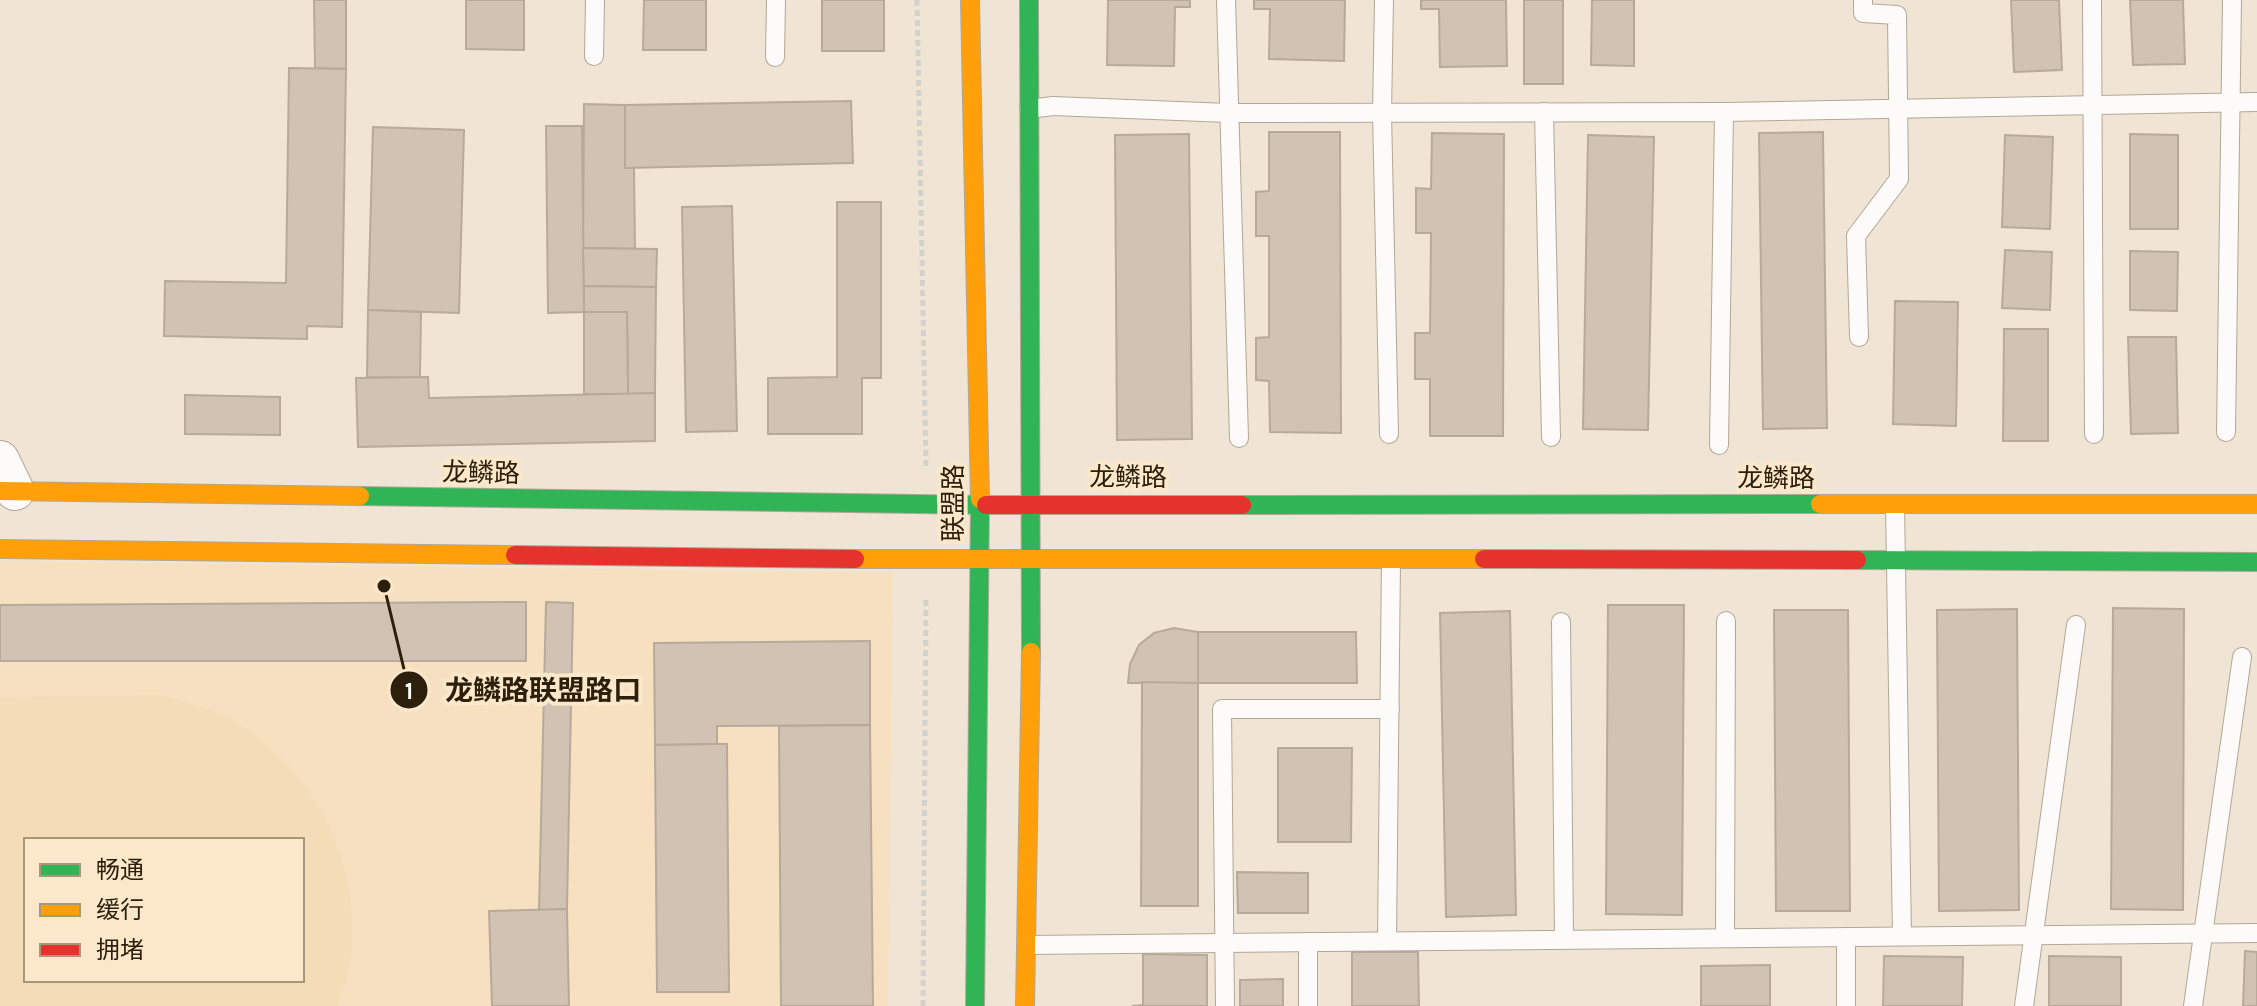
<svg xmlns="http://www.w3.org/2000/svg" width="2257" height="1006" viewBox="0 0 2257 1006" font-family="Karla,'Noto Sans SC',sans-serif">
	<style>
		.built { fill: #f6e0c0; fill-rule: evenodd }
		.green { fill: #f4dcb6; fill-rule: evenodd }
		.building { fill: #d1c2b4; stroke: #b7aa9b; stroke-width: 2 }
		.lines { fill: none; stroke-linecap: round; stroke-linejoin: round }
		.lane-casing { stroke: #b2a797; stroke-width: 20 }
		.street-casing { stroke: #b2a797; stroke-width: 40 }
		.fast-casing { stroke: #b2a797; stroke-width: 20 }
		.slow-casing { stroke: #b2a797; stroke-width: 20 }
		.jam-casing { stroke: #b2a797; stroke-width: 20 }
		.path { stroke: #d4d1cc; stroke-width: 5; stroke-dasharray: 6 4; stroke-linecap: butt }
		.lane { stroke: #fdfbf9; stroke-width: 18 }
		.street { stroke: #fdfbf9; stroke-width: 38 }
		.fast { stroke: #30b455; stroke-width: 18 }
		.slow { stroke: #ff9f0a; stroke-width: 18 }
		.jam { stroke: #e5322d; stroke-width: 18 }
		.labels { text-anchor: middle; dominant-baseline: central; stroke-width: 8; stroke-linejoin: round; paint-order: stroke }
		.street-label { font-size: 26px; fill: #2c200c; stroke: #fbe7c9 }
		.leader { fill: none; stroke: #2c200c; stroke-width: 3 }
		.callout-dot { fill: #2c200c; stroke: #fbe7c9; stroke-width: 3 }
		.mark-label { font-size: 24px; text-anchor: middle; font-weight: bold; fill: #fff }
		.callout-label { font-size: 28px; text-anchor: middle; font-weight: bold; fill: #2c200c; stroke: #fbe7c9; stroke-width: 8; stroke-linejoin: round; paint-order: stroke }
	</style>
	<rect width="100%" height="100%" fill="#f0e5d4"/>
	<!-- built -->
	<path class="built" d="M0,561L893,573L888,1006H0ZM26,840H302V980H26Z"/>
	<!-- green -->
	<path class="green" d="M162,695C183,702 207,707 226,717C315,765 364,865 350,965C348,979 341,993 337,1006H0V697ZM26,840H302V980H26Z"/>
	<!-- building -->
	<g class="building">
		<path d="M314,0H346V69L315,68Z"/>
		<path d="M466,0H524V50L466,49Z"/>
		<path d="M644,0H706V50H643Z"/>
		<rect x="822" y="0" width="62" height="51"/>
		<path d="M1108,0H1190V7H1175L1174,66L1107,65Z"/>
		<path d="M1254,0H1345L1344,61L1269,59L1270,9H1254Z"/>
		<path d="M1421,0H1506L1507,66L1440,67L1439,9H1421Z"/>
		<rect x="1524" y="0" width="39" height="84"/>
		<path d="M1592,0H1634V66L1591,65Z"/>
		<path d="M2011,0H2059L2062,70L2014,72Z"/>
		<path d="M2130,0H2183L2185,64L2133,65Z"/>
		<path d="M289,68L346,69L342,327L307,326V339L164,336L165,281L286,283Z"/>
		<path d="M851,101L853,163L625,168V105Z"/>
		<path d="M584,104L625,105V168H634L635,249L583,248Z"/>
		<path d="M546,126H582L584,312L548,313Z"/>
		<path d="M373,127L464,130L459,313L368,310Z"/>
		<path d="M1269,132H1340L1341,433L1270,432L1269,381L1256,380V338L1269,337V236H1256V192L1269,191Z"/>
		<path d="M1823,132L1827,428L1763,429L1759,133Z"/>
		<path d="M1432,133L1504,134L1503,436H1430V379H1415V333H1430L1431,233H1416V188L1431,189Z"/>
		<path d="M1189,134L1192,439L1117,440L1115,135Z"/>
		<path d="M2130,134L2178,135V229H2130Z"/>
		<path d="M1588,135L1654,137L1648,430L1583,429Z"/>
		<path d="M2005,135L2053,137L2050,229L2002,227Z"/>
		<path d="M837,202H881V378H862V434H768V378L837,377Z"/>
		<path d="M732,206L737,431L686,432L682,207Z"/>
		<path d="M583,248L657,249L656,287L584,286Z"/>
		<path d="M2005,250L2052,252L2050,310L2002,308Z"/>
		<path d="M2130,251L2178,252L2177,311L2130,310Z"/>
		<path d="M584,286L656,287L655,393L628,394L627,312H584Z"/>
		<path d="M1895,301L1958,302L1956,426L1893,424Z"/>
		<path d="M368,310L421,312L420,378L367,377Z"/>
		<path d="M584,312H627L628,394H584Z"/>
		<path d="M2004,329H2048V441H2003Z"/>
		<path d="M2128,337H2176L2178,433L2131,434Z"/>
		<path d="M428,377L429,398L655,393V441L358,447L356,378Z"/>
		<path d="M185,395L280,397V435L185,434Z"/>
		<path d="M526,602V661H0V605Z"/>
		<path d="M546,602L573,603L567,909L539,910Z"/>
		<path d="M1608,605H1684L1682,915L1606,914Z"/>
		<path d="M2113,608L2184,609L2183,910L2111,909Z"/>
		<path d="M2017,609L2019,910L1939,911L1937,610Z"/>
		<path d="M1774,610H1848L1850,911H1776Z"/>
		<path d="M1510,611L1516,915L1446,917L1440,613Z"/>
		<path d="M1174,628L1198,632V683H1128L1130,664L1139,645L1154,633Z"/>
		<path d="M1198,632H1356L1357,683H1198Z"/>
		<path d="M870,641V725L717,726V744L655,745L654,643Z"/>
		<path d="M1142,682L1198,683V906H1141Z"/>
		<path d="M870,725L873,1006H781L779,726Z"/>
		<path d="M717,744H727L729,992H657L655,745Z"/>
		<path d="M1278,748H1352L1351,842H1278Z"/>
		<path d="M1237,872L1308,873V913H1238Z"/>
		<path d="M567,909L569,1006H492L489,911Z"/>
		<path d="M2245,951L2257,952V1006H2243Z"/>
		<path d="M1352,952H1418L1419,1006H1352Z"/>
		<path d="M1143,954L1207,955V1006H1132L1143,1005Z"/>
		<path d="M1884,956L1963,957L1962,1006H1883Z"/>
		<path d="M2049,956L2121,957V1006H2049Z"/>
		<path d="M1770,965V1006H1701V966Z"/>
		<path d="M1283,979V1006H1240V980Z"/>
	</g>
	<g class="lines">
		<!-- lane casing -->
		<g class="lane-casing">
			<g id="lane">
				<path d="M1226,0L1239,438"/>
				<path d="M1384,0L1382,113L1389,434"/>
				<path d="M2092,0L2094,434"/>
				<path d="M594,56L595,0"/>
				<path d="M775,57L776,0"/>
				<path d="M1029,109L1053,106L1228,113L1724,112L1719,445"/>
				<path d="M1544,112L1551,437"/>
				<path d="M1724,112L2257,102"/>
				<path d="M1859,337L1856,236L1899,179L1897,15L1863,13V0"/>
				<path d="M2226,432L2232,0"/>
				<path d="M1895,504L1902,936"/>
				<path d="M1561,622L1564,939"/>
				<path d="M1725,938L1726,621"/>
				<path d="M1387,941L1391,560"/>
				<path d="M1026,945L2257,933"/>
				<path d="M1225,1006L1222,709H1390"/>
				<path d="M1308,1006V942"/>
				<path d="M1846,1006V937"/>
				<path d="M2024,1006L2076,625"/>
				<path d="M2193,1006L2242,657"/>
			</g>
		</g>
		<!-- street casing -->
		<g class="street-casing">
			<path id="street" d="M0,460L15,491"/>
		</g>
		<!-- fast casing -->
		<g class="fast-casing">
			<g id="fast">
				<path d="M1029,0L1031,652"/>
				<path d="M360,496L986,505"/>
				<path d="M1242,505L1820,504"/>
				<path d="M1857,560L2257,562"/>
				<path d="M975,1006L980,499"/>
			</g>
		</g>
		<!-- slow casing -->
		<g class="slow-casing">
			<g id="slow">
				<path d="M970,0L980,499"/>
				<path d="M0,491L360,496"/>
				<path d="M1820,504H2257"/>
				<path d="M0,549L515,555"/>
				<path d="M855,559H1484"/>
				<path d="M1025,1006L1031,652"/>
			</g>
		</g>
		<!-- jam casing -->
		<g class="jam-casing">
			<g id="jam">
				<path d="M986,505H1242"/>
				<path d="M515,555L855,559"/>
				<path d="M1484,559L1857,560"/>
			</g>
		</g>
		<!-- path -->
		<g class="path">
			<path d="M917,0L926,467"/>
			<path d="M923,1006L926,597"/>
		</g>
		<!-- lane -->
		<use href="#lane" class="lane"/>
		<!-- street -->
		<use href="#street" class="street"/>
		<!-- fast -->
		<use href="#fast" class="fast"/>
		<!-- slow -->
		<use href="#slow" class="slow"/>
		<!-- jam -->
		<use href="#jam" class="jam"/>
	</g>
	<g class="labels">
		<!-- street labels -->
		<g class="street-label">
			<text transform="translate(481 473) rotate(1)">龙鳞路</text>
			<text x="1128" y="477">龙鳞路</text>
			<text x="1776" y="478">龙鳞路</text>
			<text transform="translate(953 503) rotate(-90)">联盟路</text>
		</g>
	</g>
	<!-- callouts -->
	<path class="leader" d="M384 586L409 690"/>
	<g class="callout-dot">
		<circle cx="384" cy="586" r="8"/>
		<circle cx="409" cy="690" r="20"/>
	</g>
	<g class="mark-label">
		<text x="409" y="699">1</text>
	</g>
	<g class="callout-label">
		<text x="543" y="700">龙鳞路联盟路口</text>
	</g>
	<!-- legend -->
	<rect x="24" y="838" width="280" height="144" fill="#fbe7c9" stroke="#a8977d" stroke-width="2"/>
	<rect x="40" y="864" width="40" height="12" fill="#30b455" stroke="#a8977d" stroke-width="2"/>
	<text x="96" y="878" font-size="24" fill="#2c200c">畅通</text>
	<rect x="40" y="904" width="40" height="12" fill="#ff9f0a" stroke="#a8977d" stroke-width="2"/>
	<text x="96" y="918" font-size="24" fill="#2c200c">缓行</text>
	<rect x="40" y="944" width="40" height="12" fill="#e5322d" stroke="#a8977d" stroke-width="2"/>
	<text x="96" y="958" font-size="24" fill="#2c200c">拥堵</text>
</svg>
